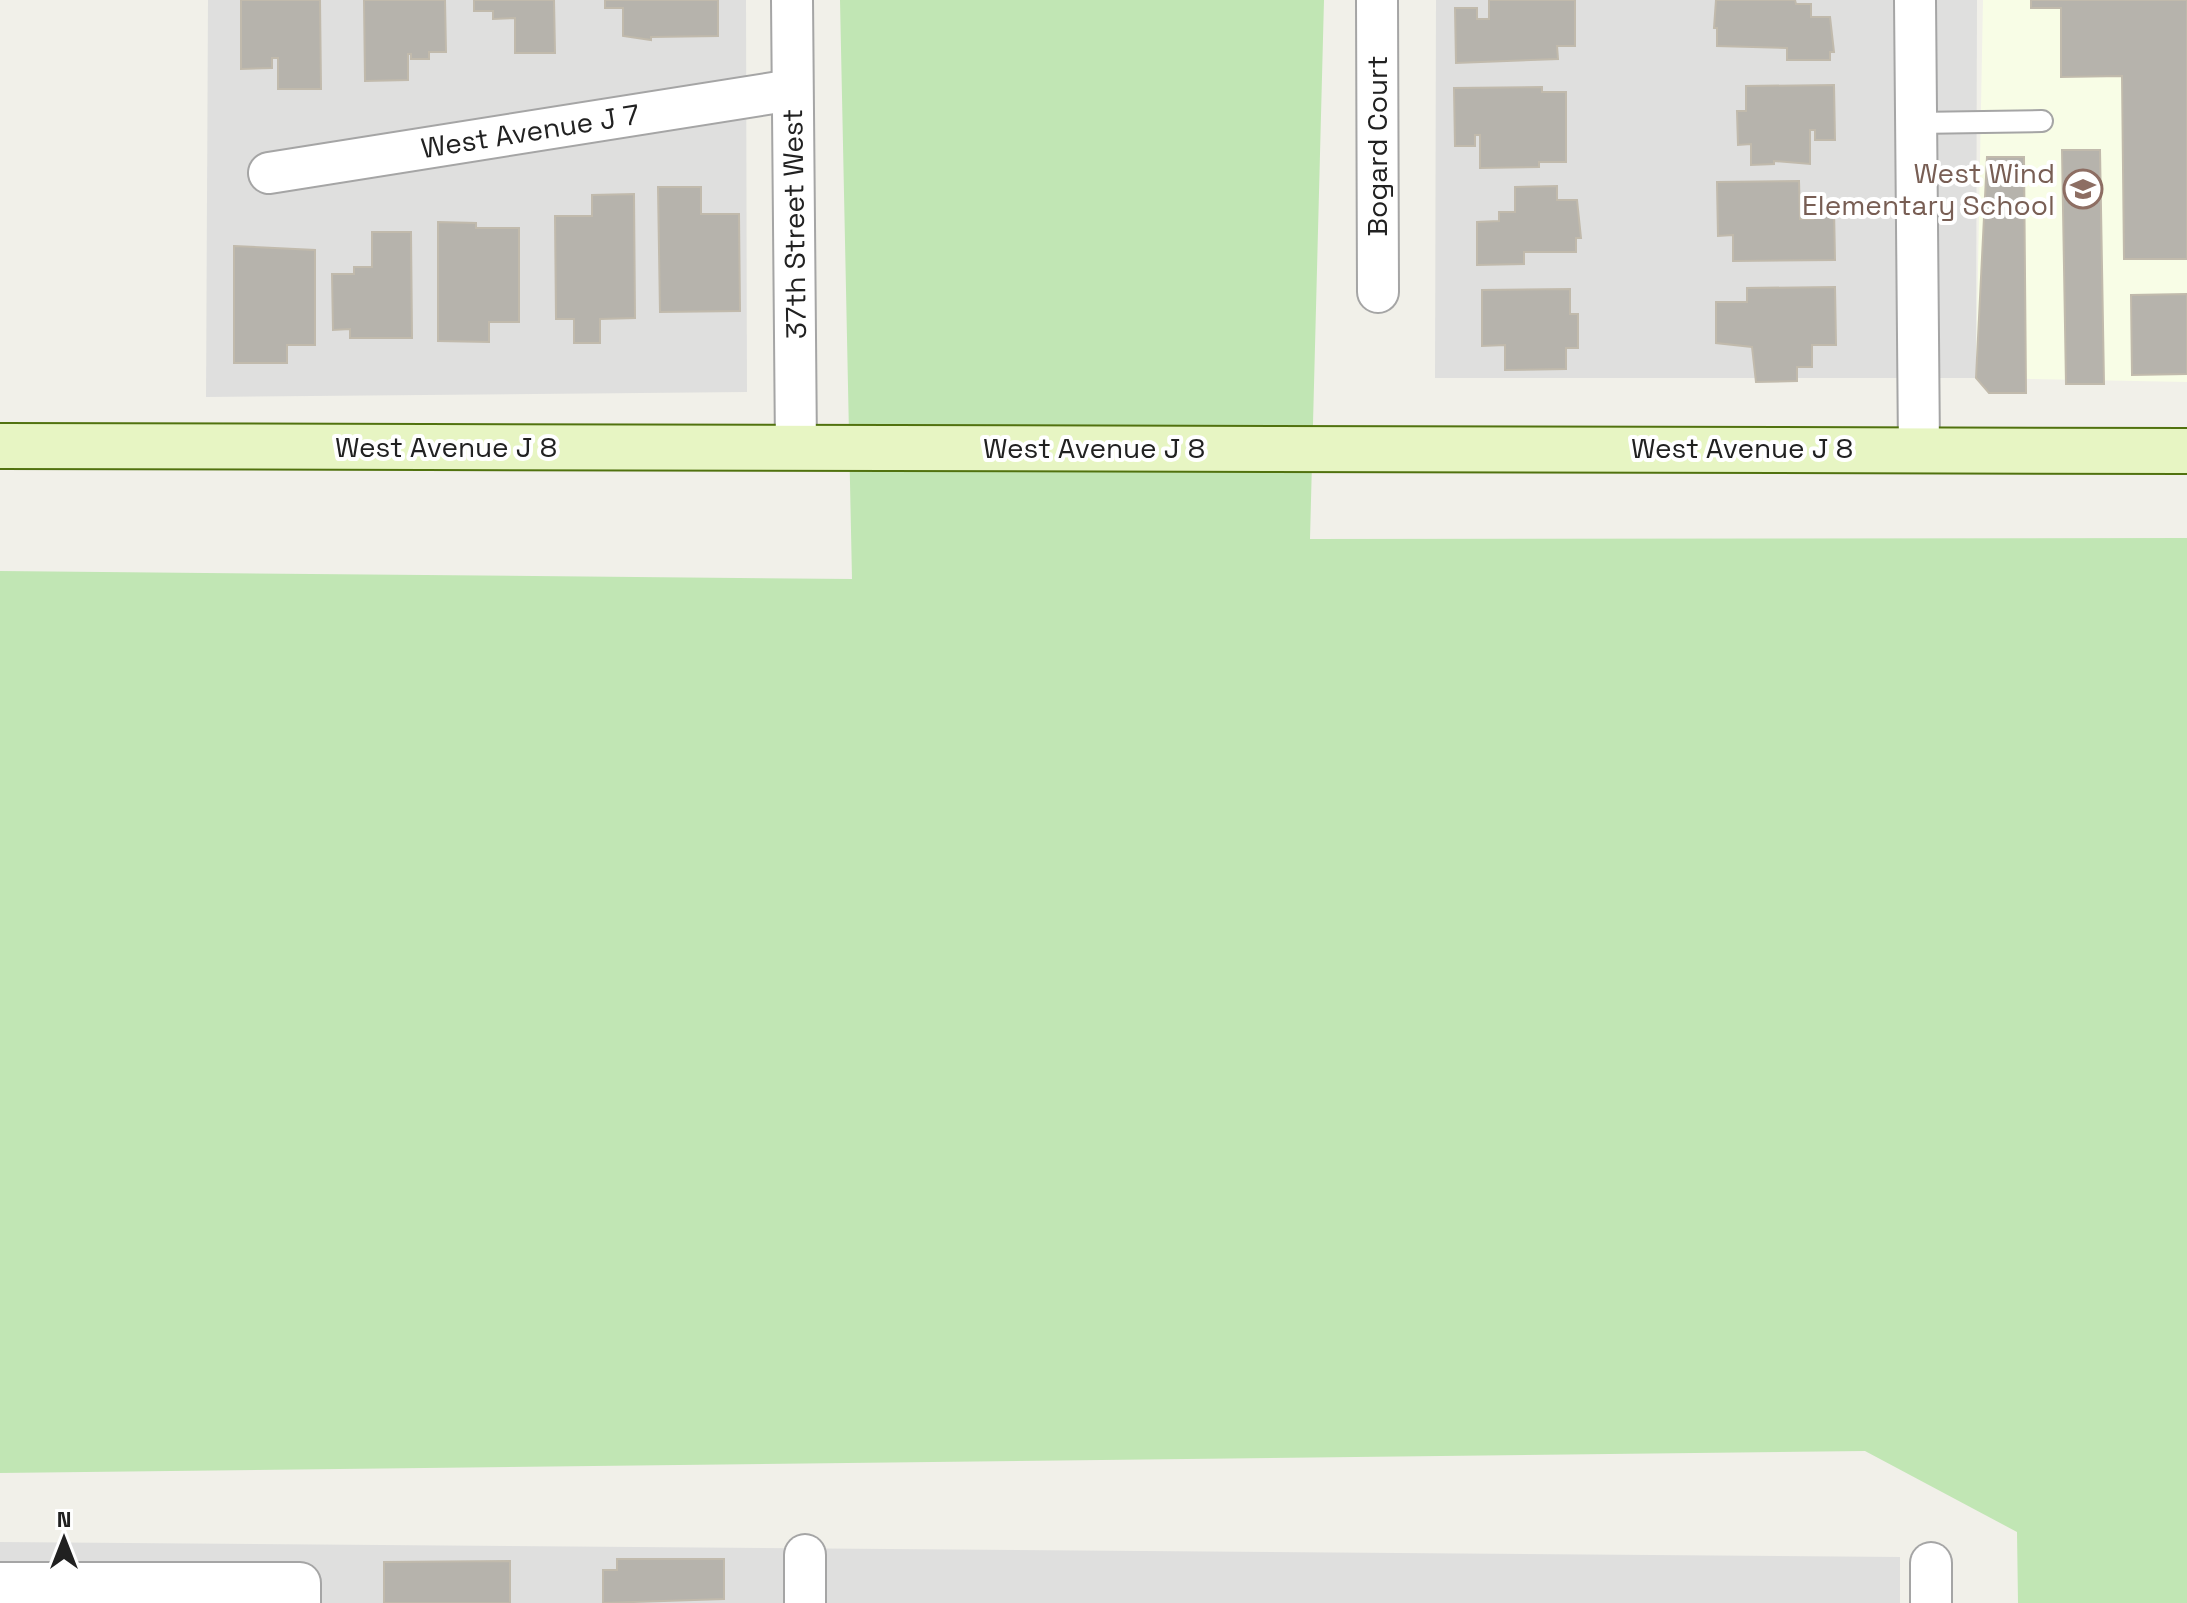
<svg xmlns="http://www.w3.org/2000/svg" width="2187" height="1603" viewBox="0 0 2187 1603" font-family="'Space Grotesk',sans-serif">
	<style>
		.residential { fill: #dfdfde }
		.education { fill: #f8fde6 }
		.grass { fill: #c1e6b4 }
		.building { fill: #b6b3ac; stroke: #c1baac; stroke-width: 2 }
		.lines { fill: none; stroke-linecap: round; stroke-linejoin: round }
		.lane-casing { stroke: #a5a5a5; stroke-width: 24 }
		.street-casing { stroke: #a5a5a5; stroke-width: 44 }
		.secondary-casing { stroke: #51720f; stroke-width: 48 }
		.lane { stroke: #fff; stroke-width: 20 }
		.street { stroke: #fff; stroke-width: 40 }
		.secondary { stroke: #e7f5c3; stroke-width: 44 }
		.labels { text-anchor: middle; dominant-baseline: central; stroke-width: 8; stroke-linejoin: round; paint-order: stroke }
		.street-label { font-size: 28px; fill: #212121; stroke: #fff }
		.education-label { font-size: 28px; fill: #785e54; stroke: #fff; text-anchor: end }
	</style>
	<rect width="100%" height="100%" fill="#f1f0e9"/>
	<!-- residential -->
	<g class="residential">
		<path d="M208,0H746L747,392L206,397Z"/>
		<path d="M1436,0H1977L1976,378H1435Z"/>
		<path d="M0,1542L1900,1557V1603H0Z"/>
	</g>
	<!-- education -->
	<path class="education" d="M1983,0H2187V382L1976,378Z"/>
	<!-- grass -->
	<path class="grass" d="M840,0H1324L1310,539L2187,538V1603H2018L2017,1532L1865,1451L0,1473V571L852,579Z"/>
	<!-- building -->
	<g class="building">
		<path d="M241,0H320L321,89H278V58H272V68L241,69Z"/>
		<path d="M364,0H445L446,52H429V59H411V54H408V80L365,81Z"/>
		<path d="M474,0H554L555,53H515V18L493,19V11H474Z"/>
		<path d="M605,0H718V36L651,37V40L623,36V8H605Z"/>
		<path d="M1489,0H1575V46H1557L1558,59L1456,63L1455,8H1477V19H1489Z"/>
		<path d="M1716,0H1795L1796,4H1811V17H1830L1834,52H1830V60H1787V48L1717,46V28H1714Z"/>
		<path d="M2031,0H2187V259H2124L2122,76L2061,77V8H2031Z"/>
		<path d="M1834,85L1835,140H1815V130H1810V164L1774,161V164L1751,165V144L1738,145L1737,111H1746V86Z"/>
		<path d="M1542,87V92H1566V162H1539V167L1480,168V135H1475V146H1455L1454,88Z"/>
		<path d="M2062,150H2100L2104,384H2066Z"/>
		<path d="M1987,157H2024L2026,393H1989L1976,378Z"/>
		<path d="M1799,181L1800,219H1813V208H1834L1835,260L1733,261V235L1718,236L1717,182Z"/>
		<path d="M1557,186V200H1577L1581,238H1576V252H1524V264L1477,265V222L1499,221V212H1515V187Z"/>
		<path d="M658,187H701V214H739L740,311L660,312Z"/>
		<path d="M634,194L635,318L600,319V343H574V319H556L555,216H592V195Z"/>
		<path d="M438,222L476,223V228H519V322H489V342L438,341Z"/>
		<path d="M372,232H411L412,338H350V329L333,330L332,274H354V267H372Z"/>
		<path d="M234,246L315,250V345H287V363H234Z"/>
		<path d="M1835,287L1836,345H1812V367H1797V381L1756,382L1752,347L1716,343V302H1747V288Z"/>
		<path d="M1570,289V314H1578V348H1566V369L1505,370V345L1482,346V290Z"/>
		<path d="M2187,294V374L2132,375L2131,295Z"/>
		<path d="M617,1559H724V1599L603,1603V1570H617Z"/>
		<path d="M510,1561V1603H384V1562Z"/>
	</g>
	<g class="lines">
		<!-- lane casing -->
		<g class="lane-casing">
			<path id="lane" d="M1916,123L2042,121"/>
		</g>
		<!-- street casing -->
		<g class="street-casing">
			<g id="street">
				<path d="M792,0L796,448"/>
				<path d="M1377,0L1378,292"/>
				<path d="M1915,0L1919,449"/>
				<path d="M269,173L792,90"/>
				<path d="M805,1555V1603"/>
				<path d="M0,1583H300V1603"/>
				<path d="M1931,1603V1563"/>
			</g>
		</g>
		<!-- secondary casing -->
		<g class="secondary-casing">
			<path id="secondary" d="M0,446L2187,451"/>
		</g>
		<!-- lane -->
		<use href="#lane" class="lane"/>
		<!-- street -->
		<use href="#street" class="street"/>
		<!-- secondary -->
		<use href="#secondary" class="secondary"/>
	</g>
	<!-- icons -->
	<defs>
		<g id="school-ring" transform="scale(2)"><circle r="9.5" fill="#fff" stroke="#8d6e63" stroke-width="1.5"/><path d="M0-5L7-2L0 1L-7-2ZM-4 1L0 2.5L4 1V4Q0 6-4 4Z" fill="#8d6e63"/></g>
	</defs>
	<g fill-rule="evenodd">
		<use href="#school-ring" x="2083" y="189"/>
	</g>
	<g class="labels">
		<!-- street labels -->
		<g class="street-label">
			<text transform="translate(530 131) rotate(-9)">West Avenue J 7</text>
			<text transform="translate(1377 146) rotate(-90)">Bogard Court</text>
			<text transform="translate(794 224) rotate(-91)">37th Street West</text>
			<text x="446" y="447">West Avenue J 8</text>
			<text x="1094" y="448">West Avenue J 8</text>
			<text x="1742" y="448">West Avenue J 8</text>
		</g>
		<!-- education labels -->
		<g class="education-label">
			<text x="2055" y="173">West Wind<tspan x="2055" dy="32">Elementary School</tspan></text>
		</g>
	</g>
	<!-- north arrow -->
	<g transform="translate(64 1539)" stroke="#ffffff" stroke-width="6" paint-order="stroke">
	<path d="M0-6L14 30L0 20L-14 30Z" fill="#212121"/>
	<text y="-12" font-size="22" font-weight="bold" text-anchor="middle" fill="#212121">N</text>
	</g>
</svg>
